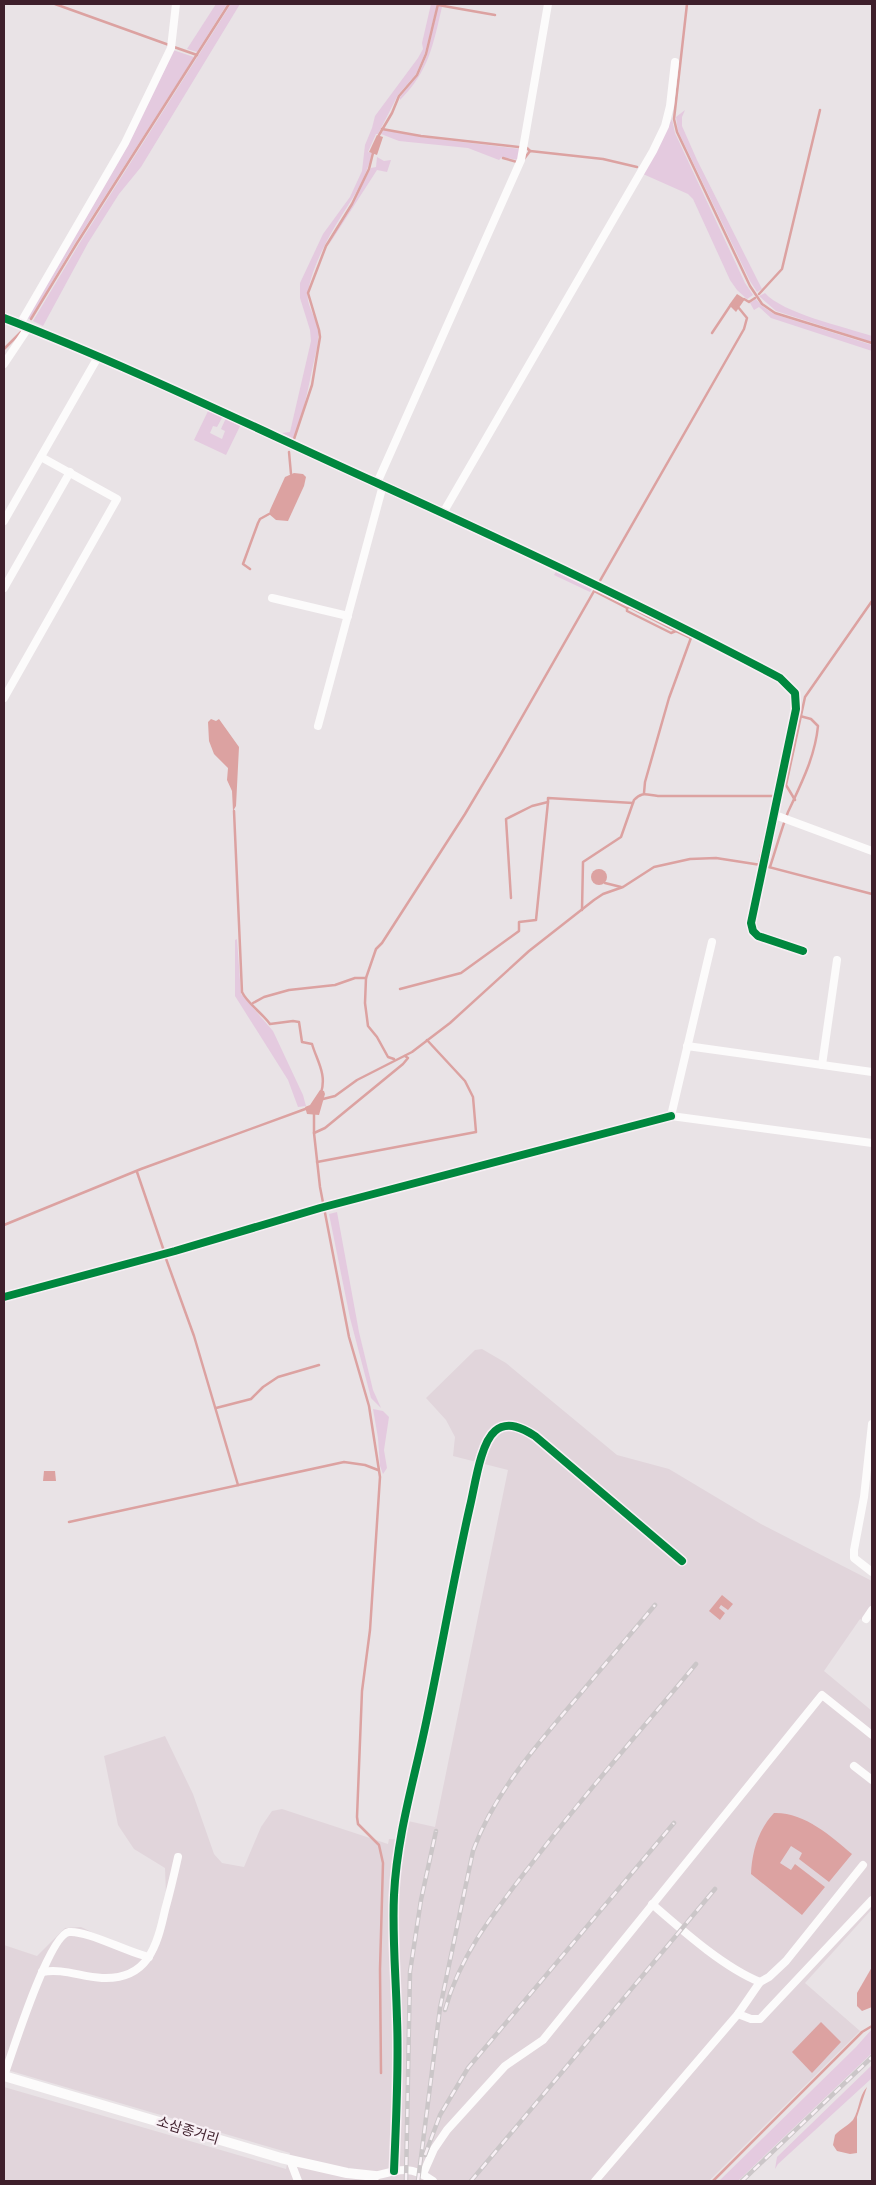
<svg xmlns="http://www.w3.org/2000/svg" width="876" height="2185" viewBox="0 0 876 2185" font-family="Montserrat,'Noto Sans KR',sans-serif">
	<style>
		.built { fill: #e1d5db }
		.green { fill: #e4cadf }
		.water { fill: #dca2a1 }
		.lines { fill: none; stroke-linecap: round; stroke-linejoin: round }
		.stream { stroke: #dca2a1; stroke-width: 2.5 }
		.minor { stroke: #fcfbfb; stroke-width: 8 }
		.tertiary { stroke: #fcfbfb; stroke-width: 10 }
		.rail-casing { stroke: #cbc6c8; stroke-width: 4.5 }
		.rail { stroke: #f8f0f5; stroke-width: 2.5; stroke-dasharray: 8; stroke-linecap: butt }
		.cycleway-casing { stroke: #f8f0f5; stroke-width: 11 }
		.cycleway { stroke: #00873e; stroke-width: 8 }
		.labels { text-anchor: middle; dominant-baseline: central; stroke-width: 4.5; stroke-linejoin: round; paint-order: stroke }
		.street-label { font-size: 14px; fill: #3e1f2b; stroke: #f8f0f5 }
	</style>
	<rect width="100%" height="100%" fill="#e9e3e6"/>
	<!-- built -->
	<path class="built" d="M482,1349L506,1363L617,1455L669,1469L761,1524L872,1581V1606L862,1620L860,1619L824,1671L872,1711V1909L805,1983L860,2031L709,2181H4V2087L286,2169L290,2153L4,2069V1945L37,1956L65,1928L81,1927L123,1947L136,1952H149L154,1945L166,1895L165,1868L134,1849L118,1825L104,1756L165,1736L193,1794L214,1854L222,1863L244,1867L261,1827L272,1811L282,1809L388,1844L389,1839L403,1840L408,1821L435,1827L508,1470L453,1456L455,1437L446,1420L426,1398L475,1350Z"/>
	<!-- green -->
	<g class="green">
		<path d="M216,4H227L197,52L187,49Z"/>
		<path d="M231,4H240L141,167L119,194L88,243L43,326L33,321L79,244Z"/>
		<path d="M431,4H437L425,53L416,74L398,95L378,134H376L368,152L372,153C367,176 355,195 342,215C328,237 313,265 308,291C305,304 317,318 318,331C319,341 316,352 314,361C308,388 304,414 293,439L282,433L290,432L311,341L310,330L300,298V283L323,234L350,197L362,171L365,145L372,128L375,116L418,58L423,49L422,43Z"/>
		<path d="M438,6L442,7C433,45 429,71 400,100V97L419,74L427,55Z"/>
		<path d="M173,50L194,57L75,243L30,319L27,318Z"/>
		<path d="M685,110L682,117V126L697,160L762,289L757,292L750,281L678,131L676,117Z"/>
		<path d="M672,119L675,133L745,283L753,295L747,299L737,290L730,280L693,199L688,194L643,174Z"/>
		<path d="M384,130L421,137L521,149L518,160L502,157L499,160L468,148L399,141L381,134Z"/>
		<path d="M377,157L384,161L391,160L387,172L377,170L328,246L371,168L376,167Z"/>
		<path d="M765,293C782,313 845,327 872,336V342L776,311L759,296Z"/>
		<path d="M756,299L762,306L774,314L872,345V351L771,318L759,307L754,310L750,303Z"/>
		<path d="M209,409L223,416L217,427L213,426L210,433L222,439L225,431L221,429L226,418L241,424L226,455L194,440Z"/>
		<path d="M557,570L593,587L590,592L554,575Z"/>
		<path d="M237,939L241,994L273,1031L303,1095L306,1106L298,1107L288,1080L235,996V940Z"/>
		<path d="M337,1212L359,1332L373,1390L381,1408L371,1398L350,1318L329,1214Z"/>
		<path d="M373,1409L383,1411L389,1417L384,1450L387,1468L383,1474L380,1466L378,1438Z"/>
		<path d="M872,2029V2053L738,2181H719L856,2047Z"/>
		<path d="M872,2065V2078L778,2164L775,2169L777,2157Z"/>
	</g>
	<!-- water -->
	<g class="water">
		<path d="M377,135L383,137L377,155L369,152Z"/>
		<path d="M737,294L745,299L736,312L729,305Z"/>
		<path d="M294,473L303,474L306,477L304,486L288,521L276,520L269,514L270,510L285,477Z"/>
		<path d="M211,719L216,721L219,719L239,747L236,806L233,811L232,791L227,780L228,768L214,754L209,741L208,722Z"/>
		<circle cx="599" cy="877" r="8"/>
		<path d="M320,1090L324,1091L325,1094L319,1115L307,1114L305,1107L310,1105Z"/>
		<path d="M44,1471H55L56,1481H43Z"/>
		<path d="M722,1595L733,1604L728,1610L721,1605L719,1608L725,1613L720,1620L709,1611Z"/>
		<path d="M774,1813C804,1812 831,1836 852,1854L829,1882L799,1859L802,1853L791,1846L780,1863L791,1870L795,1864L825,1887L802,1915L751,1874C752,1852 758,1830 774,1813Z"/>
		<path d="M872,1967V2007L862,2011L857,2006V1993Z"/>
		<path d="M821,2022L841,2042L812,2073L792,2052Z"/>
		<path d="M867,2087L857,2117V2153L850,2154L837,2151L833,2145L835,2135C840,2129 848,2126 853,2120C860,2109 858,2097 867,2087Z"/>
	</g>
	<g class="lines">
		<!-- stream -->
		<g class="stream">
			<path d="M55,4L169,45"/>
			<path d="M687,4L674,119L677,132L750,286L762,304L775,313L872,343"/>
			<path d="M438,5L495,15"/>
			<path d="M174,47L197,55"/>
			<path d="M382,129L421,136L527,148L530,151"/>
			<path d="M379,135L392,113L399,96L417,75L426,54L438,4"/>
			<path d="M503,158L517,162"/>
			<path d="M524,159L530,151L603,159L637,167"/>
			<path d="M759,294L782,269L820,110"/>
			<path d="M744,299L749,302L755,298"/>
			<path d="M31,319L77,243L229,4"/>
			<path d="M712,333L730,306L732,305"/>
			<path d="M4,349L21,332"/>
			<path d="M294,439L312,385L320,337L319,330L308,293L326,246L352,204L369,169L373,153"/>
			<path d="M289,452L291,474"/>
			<path d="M250,569L243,564L258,523L260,519L269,514"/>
			<path d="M594,591L627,608V611L671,633L676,631L691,638"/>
			<path d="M627,608L629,607L676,631"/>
			<path d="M644,793L645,782L669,698L692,635"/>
			<path d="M795,800L786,785L805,697L872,601"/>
			<path d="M234,811L242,992C247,1003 262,1013 270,1024L293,1021L299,1022L302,1042L312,1044C317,1061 327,1074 321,1093"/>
			<path d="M759,864L769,820"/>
			<path d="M770,867C776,849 781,830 788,812C801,784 815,757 818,726L811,719L800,716"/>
			<path d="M605,883L621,887"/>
			<path d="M511,898L506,819L532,806L548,802V798L633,803"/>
			<path d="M582,910L583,862L621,837L634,800C642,791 647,795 658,796H774"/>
			<path d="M366,978L365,1003L368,1026L377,1037L388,1057L394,1059"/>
			<path d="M400,989L461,973L519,931V922L536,920L548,802"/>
			<path d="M253,1003L264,997L289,990L335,985L355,978H366L376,949L382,943L465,814L502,752L744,329L747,318L738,307"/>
			<path d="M323,1099L335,1096L357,1080L412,1052L450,1023L529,951L594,900L603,894L623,887L654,867L690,859L716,858L761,865L872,894"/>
			<path d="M314,1112V1133L320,1187L349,1337L369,1406L380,1477L370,1630L362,1691L357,1817L358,1824L379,1845L383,1863L380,1969L381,2073"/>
			<path d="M314,1133L325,1128L403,1064L408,1058L405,1056"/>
			<path d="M317,1162L476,1132L473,1097L465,1081L427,1040"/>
			<path d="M137,1172L164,1251"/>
			<path d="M4,1225L141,1169L308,1108"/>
			<path d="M165,1256L194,1336L238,1485"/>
			<path d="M216,1408L251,1399L263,1387L278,1377L319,1365"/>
			<path d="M69,1522L344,1462L365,1465L378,1470"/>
			<path d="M713,2181L862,2032L872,2026"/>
		</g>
		<!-- minor -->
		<g class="minor">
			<path d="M4,318C131,367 253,427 377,483C513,545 648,608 780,678L795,693L796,709L751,923L753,931L758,936L803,951"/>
			<path d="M20,324L125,143L171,48L176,4"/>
			<path d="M4,364L28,328"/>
			<path d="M377,483L521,160L548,4"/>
			<path d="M443,513L653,151L665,126L670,106L675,62"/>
			<path d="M4,521L98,357"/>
			<path d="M4,588L70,472"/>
			<path d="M272,598L348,616"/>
			<path d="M4,698L117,499L41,457"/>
			<path d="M318,726L383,485"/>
			<path d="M775,815L872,851"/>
			<path d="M712,942L671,1116L872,1143"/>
			<path d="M687,1046L872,1072"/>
			<path d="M822,1065L837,960"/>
			<path d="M4,1297L175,1251L320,1208L671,1116"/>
			<path d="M872,1424L864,1497L854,1550V1558L872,1572"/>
			<path d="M866,1619L872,1610"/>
			<path d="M854,1766L872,1780"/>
			<path d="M652,1904C682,1930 723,1967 760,1982"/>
			<path d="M42,1972C63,1968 81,1977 102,1978C148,1980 157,1946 165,1910C170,1892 174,1875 178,1857"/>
			<path d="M738,2014L751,2019H760L872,1900"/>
			<path d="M4,2076C12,2053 49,1935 69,1932C86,1930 129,1953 149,1957"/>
			<path d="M290,2160L298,2181"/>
			<path d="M394,2171C396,2120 399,2069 397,2019C396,1977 392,1936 394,1895C397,1834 415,1777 427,1718C442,1647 454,1576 470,1506C475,1486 480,1444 495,1431C508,1420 524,1429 535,1436L682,1561"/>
			<path d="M423,2174L434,2149L447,2130L505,2066L543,2040L822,1695L872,1735"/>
			<path d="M375,2176C400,2169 411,2165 433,2181"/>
			<path d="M595,2181L738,2014L760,1982L769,1977L786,1961L863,1865"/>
		</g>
		<!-- tertiary -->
		<path class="tertiary" d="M4,2076L281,2158L347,2173L375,2176"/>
		<!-- rail casing -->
		<g class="rail-casing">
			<g id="rail">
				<path d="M445,2010C461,1951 500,1905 536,1858C587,1791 643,1728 696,1664"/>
				<path d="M425,2155L440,2115L468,2068L674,1823"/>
				<path d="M406,2181L410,1972L421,1900L436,1831"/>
				<path d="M418,2181L440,2008L473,1851C493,1796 531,1752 569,1707C598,1673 626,1639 655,1605"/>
				<path d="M471,2181L715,1889"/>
				<path d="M742,2181L872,2057"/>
			</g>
		</g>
		<!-- rail -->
		<use href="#rail" class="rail"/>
		<!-- cycleway casing -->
		<g class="cycleway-casing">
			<g id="cycleway">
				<path d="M4,318C131,367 253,427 377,483C513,545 648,608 780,678L795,693L796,709L751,923L753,931L758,936L803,951"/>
				<path d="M4,1297L175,1251L320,1208L671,1116"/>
				<path d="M394,2171C396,2120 399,2069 397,2019C396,1977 392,1936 394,1895C397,1834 415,1777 427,1718C442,1647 454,1576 470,1506C475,1486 480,1444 495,1431C508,1420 524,1429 535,1436L682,1561"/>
			</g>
		</g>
		<!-- cycleway -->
		<use href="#cycleway" class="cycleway"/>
	</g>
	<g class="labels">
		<!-- street labels -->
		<g class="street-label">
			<text transform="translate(188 2130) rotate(17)">소삼종거리</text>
		</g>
	</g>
	<!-- border -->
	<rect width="876" height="2185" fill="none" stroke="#3e1f2b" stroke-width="10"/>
</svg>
